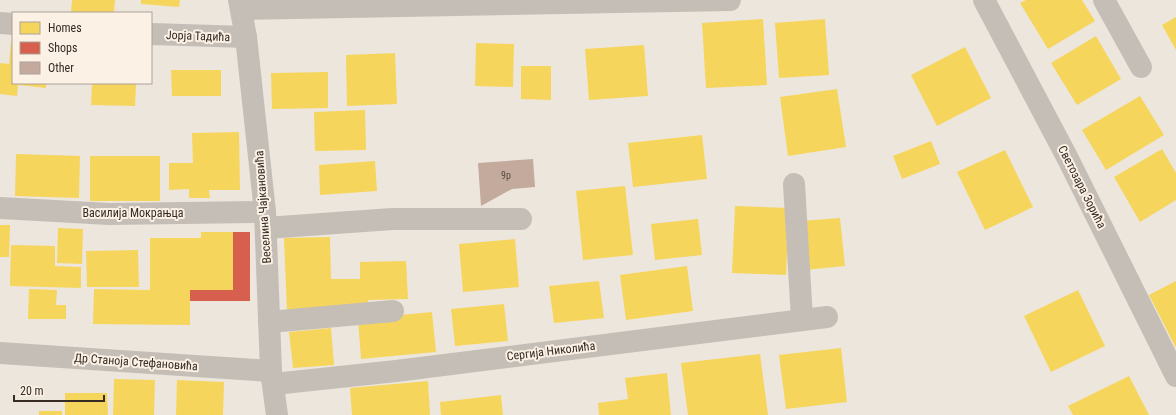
<svg xmlns="http://www.w3.org/2000/svg" width="1176" height="415" viewBox="0 0 1176 415" font-family="'Roboto Condensed',sans-serif">
	<style>
		.homes { fill: #f6d55c }
		.shops { fill: #d6604d }
		.building { fill: #c3aa9d }
		.lines { fill: none; stroke-linecap: round; stroke-linejoin: round }
		.minor { stroke: #c5beb7; stroke-width: 22 }
		.labels { text-anchor: middle; dominant-baseline: central; stroke-width: 4; stroke-linejoin: round; paint-order: stroke }
		.number-label { font-size: 10px; fill: #594b43 }
		.street-label { font-size: 12px; fill: #362b25; stroke: #fbf1e4 }
	</style>
	<rect width="100%" height="100%" fill="#ede6dd"/>
	<!-- homes -->
	<g class="homes">
		<path d="M72,0H115L114,13H71Z"/>
		<path d="M141,0H180L179,7L141,4Z"/>
		<path d="M1026,0H1082L1095,21L1048,49L1020,3Z"/>
		<path d="M1176,17V50L1162,25Z"/>
		<path d="M763,19L767,85L706,88L702,23Z"/>
		<path d="M825,19L829,75L779,78L775,23Z"/>
		<path d="M1096,36L1121,79L1077,105L1051,63Z"/>
		<path d="M11,42L13,43V83H46V88L18,85L17,96L0,94V63L9,64Z"/>
		<path d="M476,43L514,44L513,87L475,86Z"/>
		<path d="M644,45L648,96L589,100L585,49Z"/>
		<path d="M965,47L991,98L937,126L911,75Z"/>
		<path d="M395,53L397,104L347,106L346,55Z"/>
		<path d="M521,66H551V100L521,99Z"/>
		<path d="M171,70H221V96H172Z"/>
		<path d="M328,72V108L272,109L271,73Z"/>
		<path d="M92,83H136L135,106L91,105Z"/>
		<path d="M837,89L846,147L788,156L780,97Z"/>
		<path d="M1140,96L1164,135L1106,170L1082,130Z"/>
		<path d="M365,110L366,150L315,151L314,112Z"/>
		<path d="M239,132L240,190H209L210,198H189V189L169,190V163H193L192,133Z"/>
		<path d="M702,135L707,179L633,187L628,143Z"/>
		<path d="M931,141L940,164L902,179L893,156Z"/>
		<path d="M1162,149L1176,173V200L1140,222L1114,177Z"/>
		<path d="M1005,150L1033,207L985,230L957,172Z"/>
		<path d="M16,154L80,156L79,198L15,196Z"/>
		<rect x="90" y="156" width="70" height="45"/>
		<path d="M375,161L377,191L320,195L319,165Z"/>
		<path d="M625,186L633,255L583,260L576,191Z"/>
		<path d="M735,206L789,208L786,275L732,273Z"/>
		<path d="M840,218L845,266L805,270L801,221Z"/>
		<path d="M698,219L702,255L655,260L651,224Z"/>
		<path d="M0,225H10L9,257H0Z"/>
		<path d="M58,228L83,229L82,264L57,263Z"/>
		<path d="M201,232H233V290H190V325L93,324L94,289L150,290V238H201Z"/>
		<path d="M330,237L331,279H360V262L406,261L408,299L368,300L369,309L287,312L284,238Z"/>
		<path d="M515,239L519,287L463,292L459,244Z"/>
		<path d="M11,245L55,246V266L81,267V288L10,286Z"/>
		<path d="M138,250L139,287H87L86,251Z"/>
		<path d="M687,266L693,311L626,320L620,275Z"/>
		<path d="M599,281L604,318L554,323L549,286Z"/>
		<path d="M1176,281V348L1149,295Z"/>
		<path d="M29,289L57,290L56,305H66V319H28Z"/>
		<path d="M1078,290L1105,346L1051,372L1024,316Z"/>
		<path d="M504,304L508,341L455,346L451,309Z"/>
		<path d="M432,312L436,352L361,359L358,319Z"/>
		<path d="M331,328L334,365L293,368L289,332Z"/>
		<path d="M841,348L847,402L786,409L779,355Z"/>
		<path d="M760,354L768,415H688L681,363Z"/>
		<path d="M667,373L671,415H599L598,403L628,399L625,378Z"/>
		<path d="M1129,376L1149,415H1073L1068,406Z"/>
		<path d="M114,379L155,380L154,415H113Z"/>
		<path d="M177,380L224,382L223,415H176Z"/>
		<path d="M428,381L430,415H352L350,388Z"/>
		<path d="M65,393H107L108,415H65Z"/>
		<path d="M501,395L503,415H441L440,402Z"/>
		<rect x="39" y="411" width="23" height="4"/>
	</g>
	<!-- shops -->
	<path class="shops" d="M233,232H250V301H190V290H233Z"/>
	<!-- building -->
	<path class="building" d="M533,159L535,187L512,189L481,206L478,163Z"/>
	<g class="lines">
		<!-- minor -->
		<g class="minor">
			<path d="M239,0L246,37L265,212L271,371L277,415"/>
			<path d="M984,0L1067,157L1176,376"/>
			<path d="M1104,0L1141,67"/>
			<path d="M241,9L730,0"/>
			<path d="M0,23L13,24"/>
			<path d="M151,34L246,37"/>
			<path d="M794,184L802,319"/>
			<path d="M0,208L109,214L265,212"/>
			<path d="M266,228L392,219H521"/>
			<path d="M269,322L393,311"/>
			<path d="M0,353L271,371"/>
			<path d="M274,384L396,371L827,317"/>
		</g>
	</g>
	<g class="labels">
		<!-- number labels -->
		<g class="number-label">
			<text x="506" y="175">9p</text>
		</g>
		<!-- street labels -->
		<g class="street-label">
			<text transform="translate(198 36) rotate(2)">Јорја Тадића</text>
			<text transform="translate(1082 187) rotate(63)">Светозара Зорића</text>
			<text transform="translate(263 207) rotate(-94)">Веселина Чајкановића</text>
			<text x="133" y="213">Василија Мокрањца</text>
			<text transform="translate(551 351) rotate(-7)">Сергија Николића</text>
			<text transform="translate(136 362) rotate(4)">Др Станоја Стефановића</text>
		</g>
	</g>
	<!-- legend -->
	<rect x="12" y="12" width="140" height="72" fill="#fbf1e4" stroke="#aca298"/>
	<rect x="20" y="22" width="20" height="12" fill="#f6d55c" stroke="#aca298"/>
	<text x="48" y="32" font-size="12" fill="#362b25">Homes</text>
	<rect x="20" y="42" width="20" height="12" fill="#d6604d" stroke="#aca298"/>
	<text x="48" y="52" font-size="12" fill="#362b25">Shops</text>
	<rect x="20" y="62" width="20" height="12" fill="#c3aa9d" stroke="#aca298"/>
	<text x="48" y="72" font-size="12" fill="#362b25">Other</text>
	<!-- scale -->
	<path d="M14 395v6h90v-6" fill="none" stroke="#362b25" stroke-width="2"/>
	<text x="20" y="395" font-size="12" fill="#362b25" stroke="#fbf1e4" stroke-width="3" paint-order="stroke">20 m</text>
</svg>
